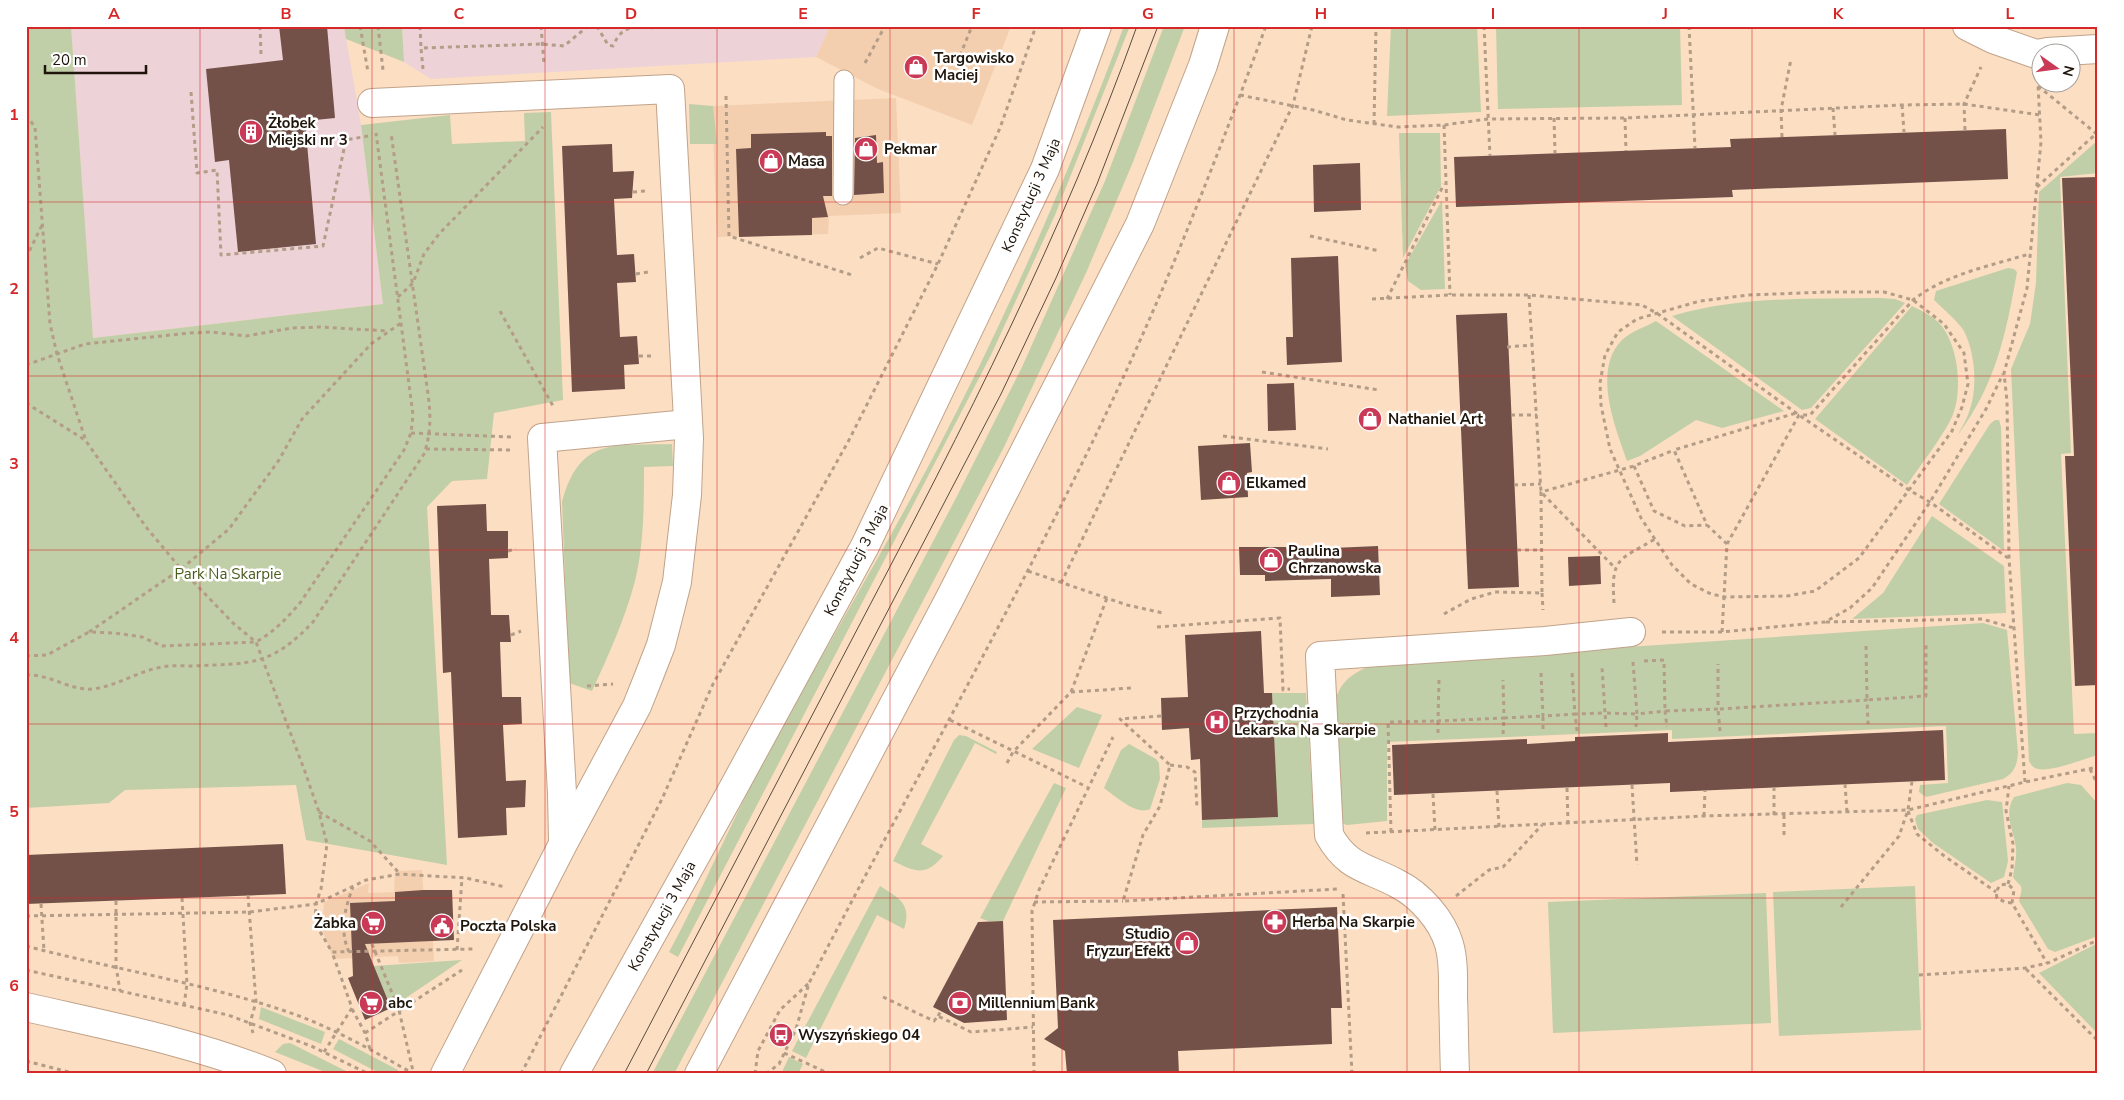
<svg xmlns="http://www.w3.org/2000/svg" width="2124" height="1100" viewBox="0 0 2124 1100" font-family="'Nunito Sans',sans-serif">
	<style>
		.built { fill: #f4cfaf }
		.education { fill: #edd2d7 }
		.green { fill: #c0cfa7 }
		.building { fill: #745148 }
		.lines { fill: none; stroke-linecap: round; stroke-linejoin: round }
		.service-casing { stroke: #c0a38a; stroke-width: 21 }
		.minor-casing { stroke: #c0a38a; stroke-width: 30 }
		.tertiary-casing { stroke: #c0a38a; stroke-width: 30 }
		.path { stroke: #b49d87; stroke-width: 3; stroke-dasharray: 4 4; stroke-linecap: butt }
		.service { stroke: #fff; stroke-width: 19 }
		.minor { stroke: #fff; stroke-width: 28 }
		.tertiary { stroke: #fff; stroke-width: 28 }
		.tram { stroke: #5c4c3e; stroke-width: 1 }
		.grid { fill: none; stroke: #d62828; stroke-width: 1; stroke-opacity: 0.55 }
		.labels { text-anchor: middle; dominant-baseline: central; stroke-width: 5; stroke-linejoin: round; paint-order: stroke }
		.poi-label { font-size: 15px; font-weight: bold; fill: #1f150b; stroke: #fff; text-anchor: start }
		.street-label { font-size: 15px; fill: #1f150b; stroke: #fff }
		.park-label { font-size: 15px; fill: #4a5d1e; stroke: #fff }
		.neatline { fill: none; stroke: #d62828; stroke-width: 2 }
		.grid-label { font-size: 16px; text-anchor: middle; font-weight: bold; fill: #d62828 }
	</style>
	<rect width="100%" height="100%" fill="#fcdec3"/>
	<!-- built -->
	<g class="built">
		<path d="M830,26H1011L972,125L878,89L816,57Z"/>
		<path d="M896,98L901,213L829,216L828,234L717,237L712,106Z"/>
		<path d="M422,870L425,919H432L434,961L399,963L398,956L333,959L322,929L324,902L369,883L368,893L394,892L395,871Z"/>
	</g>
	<!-- education -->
	<g class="education">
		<path d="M71,26H344L361,125L383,304L93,338Z"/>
		<path d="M402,26H830L816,57L431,79L404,62Z"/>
	</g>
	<!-- green -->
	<g class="green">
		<path d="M26,26H71L93,338L383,304L361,125L450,115L452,144L525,141L524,113L551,112L563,400L494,413L487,479L452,481L427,507L447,865L306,840L296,785L125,790L109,803L26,808Z"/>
		<path d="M344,26H402L404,62L346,39Z"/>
		<path d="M1124,26H1130L1055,215L991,355L678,957L669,952C704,888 731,821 766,757C822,653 883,553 938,448C1009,312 1070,171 1124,26Z"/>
		<path d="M1164,26H1185L1133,162L1086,273L1004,447L674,1074H652L956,498L1022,367L1105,181Z"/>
		<path d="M1391,26H1477L1481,112L1387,116Z"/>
		<path d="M1496,26H1680L1682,105L1498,109Z"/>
		<path d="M689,104L713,106L717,144H690Z"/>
		<path d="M1399,133H1440L1441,186L1403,258Z"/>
		<path d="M2097,141L2098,173L2060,177L2071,453L2061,454L2074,734L2098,733V755C2083,759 2052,772 2038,769C2033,768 2031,765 2029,761L2011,369L2030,324L2036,283L2039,192Z"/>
		<path d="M1442,200L1445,289L1421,290L1408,281L1405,265Z"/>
		<path d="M2008,268L2014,269L2017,272C2006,334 1996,384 1957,436C1961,429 1965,422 1968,415C1978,391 1976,355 1964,331C1957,320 1944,310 1934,300L1936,291Z"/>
		<path d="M1879,298L1895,299L1905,303L1811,408L1802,410L1672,316C1739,296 1809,299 1879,298Z"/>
		<path d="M1912,306C1922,311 1933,316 1941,325C1959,347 1964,396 1950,421C1938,443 1921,464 1907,485L1815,419Z"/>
		<path d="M1656,321L1784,411L1722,428L1696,420L1640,456L1627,461C1615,427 1592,370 1622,340C1630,332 1645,327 1656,321Z"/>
		<path d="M1995,420H1999L2001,427L2004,551L1939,504L1990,424Z"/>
		<path d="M672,444L673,466L644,467C644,505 644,544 635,581C625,619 608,656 592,691L569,683L562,502C580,436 614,446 672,444Z"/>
		<path d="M1932,516L2004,566L2006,613L1852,619L1883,593Z"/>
		<path d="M1983,623L2007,630L2018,753C2017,766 2014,773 2003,779L1926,797L1919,792L1920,785L1948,783L1946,726L1672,739V730L1387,742V821L1347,825L1342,823L1333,708C1340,681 1349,675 1374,664Z"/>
		<path d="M1272,693H1306L1314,824L1202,828V820L1277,817Z"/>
		<path d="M1077,707L1102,715L1079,768L1032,749Z"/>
		<path d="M959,735L966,736L997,752L996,754L975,743L921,844L943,856C925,877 916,872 893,861L954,740Z"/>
		<path d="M1129,744L1156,759L1159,763L1160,779L1150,809C1137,816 1115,796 1104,788L1121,750Z"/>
		<path d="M1054,783L1066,788L1003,921H988L980,918Z"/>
		<path d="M2067,783L2081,785L2098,804V936L2055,952L2048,949L2019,901C2024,882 2021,889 2013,877C2014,868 2017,857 2016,848C2014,830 2003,815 2014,797Z"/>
		<path d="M1987,800L2002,802L2008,861L2004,877L1991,883L1933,843L1918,829L1915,819L1917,815Z"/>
		<path d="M880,886C899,898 912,904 904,929L877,915L806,1058L792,1051Z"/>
		<path d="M1915,886L1921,1030L1779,1036L1773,892Z"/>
		<path d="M1766,893L1771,1023L1553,1033L1548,902Z"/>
		<path d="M2098,943V1034L2039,973Z"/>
		<path d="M462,960L391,1008L374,966Z"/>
		<path d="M261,1007L325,1032L321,1044L259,1019Z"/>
		<path d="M339,1039L398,1070L397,1074H381L333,1049Z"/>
		<path d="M290,1043L352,1074H330L275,1052L283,1044Z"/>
		<path d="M789,1057L803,1064L798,1074H781Z"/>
	</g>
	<!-- building -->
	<g class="building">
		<path d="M279,26H327L335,118L305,121L316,244L238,252L229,160L215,162L206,69L283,60Z"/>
		<path d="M2006,129L2008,179L1732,190L1733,197L1456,207L1454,157L1731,147L1730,139Z"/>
		<path d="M826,132V136H832V196H823L828,217L812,218V235L739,237L736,149L751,148V134Z"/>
		<path d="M876,135L877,163L883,162L884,193L854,195L855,138Z"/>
		<path d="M612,144L613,172L634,171L632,198L614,199L617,255L634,254L636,282L617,283L620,337L637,336L639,364L624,365L625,389L572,392L562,146Z"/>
		<path d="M1360,163L1361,210L1314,212L1313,165Z"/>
		<path d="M2098,177V685L2075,686L2065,456H2074L2062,178Z"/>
		<path d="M1338,256L1342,362L1287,365L1286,337H1293L1291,258Z"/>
		<path d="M1507,313L1519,587L1468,589L1456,315Z"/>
		<path d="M1294,383L1296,430L1268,431L1267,384Z"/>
		<path d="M1250,443L1252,472L1247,473L1248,497L1201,500L1198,446Z"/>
		<path d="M486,504L487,531H508V558L489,559L491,615H509L511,642H500L502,697H521L522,724L503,725L506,781L526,780L525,807L506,808L507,835L458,838L451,672L443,673L437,506Z"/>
		<path d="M1378,546L1380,595L1331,597V579L1265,581V575H1240L1239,547H1286L1287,550Z"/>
		<path d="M1600,556L1601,584L1569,586L1568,557Z"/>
		<path d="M1261,631L1264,693H1272L1278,817L1202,820L1200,759L1191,760L1189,728L1162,730L1161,698L1188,697L1185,635Z"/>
		<path d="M1943,730L1945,780L1670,792V783L1394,795L1392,745L1527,739V744L1575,741V737L1668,733V742Z"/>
		<path d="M283,844L286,894L26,904V855Z"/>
		<path d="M423,890H452L454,940L365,944L391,1008L365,1020L348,978L353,976L350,903L395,901V892Z"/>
		<path d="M1337,907L1342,1008H1331L1332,1044L1178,1051L1179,1074H1067L1065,1051L1044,1039L1058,1028L1053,920Z"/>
		<path d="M1003,921L1007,1020L964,1023L933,1007L978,922Z"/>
	</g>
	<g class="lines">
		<!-- service casing -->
		<g class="service-casing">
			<path id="service" d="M843,195L844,80"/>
		</g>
		<!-- minor casing -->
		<g class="minor-casing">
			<g id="minor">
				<path d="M1967,26L1993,39L2036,54L2042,53"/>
				<path d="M2047,52L2098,49"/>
				<path d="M372,103L670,89L689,438L687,495L677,582L661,645L647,681L637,706L563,844L445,1074"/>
				<path d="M563,840L562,793L542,438L688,424"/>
				<path d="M26,1007C109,1026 193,1042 272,1074"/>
				<path d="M1455,1074C1454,1048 1454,1023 1453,997C1453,980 1454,961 1449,944C1442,920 1420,895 1398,884C1367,867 1348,869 1329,835L1320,656L1545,641L1631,632"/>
			</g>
		</g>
		<!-- tertiary casing -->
		<g class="tertiary-casing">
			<g id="tertiary">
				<path d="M574,1074L730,794L865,546L1045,169L1097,26"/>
				<path d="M699,1074L951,596L1140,224L1203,65L1215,26"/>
			</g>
		</g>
		<!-- path -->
		<g class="path">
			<path d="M260,26L261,54"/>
			<path d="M360,26L368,72"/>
			<path d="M378,26L383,70"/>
			<path d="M420,26L421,48"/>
			<path d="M541,26L544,64"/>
			<path d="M597,26L608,45L613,46C623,23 635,27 657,28"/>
			<path d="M1484,26L1490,156"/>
			<path d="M1689,26L1695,148"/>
			<path d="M865,63L885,26"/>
			<path d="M957,63L972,26"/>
			<path d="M423,69L421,48L542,44L564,46L588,26"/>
			<path d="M2038,86L2098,135"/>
			<path d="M191,92L197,173L217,170L221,255L323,246L346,140L368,136"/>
			<path d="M1240,95L1313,110L1347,120L1398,127L1444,125L1488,119L1625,118L1902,105L1964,104L2040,115"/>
			<path d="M726,96L729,236L852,275"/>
			<path d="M1902,105L1904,132"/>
			<path d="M1833,108L1835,135"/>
			<path d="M26,115L35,127L50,324L57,354L86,441L146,527L181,569L234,624L256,642L304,769L319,812L327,844L321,889L316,904L315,923L332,952L473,949"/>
			<path d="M1554,118L1555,153"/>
			<path d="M1625,118L1626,151"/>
			<path d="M1374,124L1376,26"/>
			<path d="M1444,125L1450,295"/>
			<path d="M1965,130L1964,104L1981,67"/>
			<path d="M1782,137L1781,110L1791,59"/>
			<path d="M2037,187L2098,132"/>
			<path d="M633,192L645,191"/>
			<path d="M1310,236L1380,251"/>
			<path d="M26,258L42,225"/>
			<path d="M860,258L878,248L938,264"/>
			<path d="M636,274L648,272"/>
			<path d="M1827,292H1884L1913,300L1944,324L1964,353L1968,384L1962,407L1952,431L1859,558L1815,591L1787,596L1725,597L1711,594L1691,584L1672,565L1641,518L1610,449L1601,405L1600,383L1605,355L1618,332L1637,319L1700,301L1749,295Z"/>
			<path d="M1529,295L1541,492L1615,568"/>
			<path d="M398,297L413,283L424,254L439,234L543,127"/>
			<path d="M1372,299L1450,295H1529L1642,305L1658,314L1799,415L1909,490L1930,502L2008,558"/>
			<path d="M1387,299L1444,184"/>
			<path d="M500,311L553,406"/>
			<path d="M1507,347L1532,345"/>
			<path d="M639,356H653"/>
			<path d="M26,365L85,344L190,333L212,332L246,336L292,328L320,327L388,331"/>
			<path d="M1262,372L1379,390"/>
			<path d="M26,403L85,440"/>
			<path d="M1511,415H1537"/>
			<path d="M411,433L512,437"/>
			<path d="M1223,436L1328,449"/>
			<path d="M426,449L513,450"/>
			<path d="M1634,466L1654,511L1685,526L1707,525"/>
			<path d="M1514,485L1541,484"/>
			<path d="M1727,544L1707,525L1674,450L1796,413"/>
			<path d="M1517,550H1542"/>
			<path d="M508,551L516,549"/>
			<path d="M1028,571L1127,605L1163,613"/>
			<path d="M1061,583L1293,105L1312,26"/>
			<path d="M1542,593L1543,610"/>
			<path d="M1614,603C1611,557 1618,561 1655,539"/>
			<path d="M1444,614L1471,599L1495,592L1542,593L1541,492L1634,466L1674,450"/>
			<path d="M1826,622L1982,619L2014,628"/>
			<path d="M1157,627L1280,618L1283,690L1290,689"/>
			<path d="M89,632L181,569L229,529L279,460L302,419L371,344L401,323"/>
			<path d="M1662,632H1722L1825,622L1850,608L1872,588L1930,502L1986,409L2003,374"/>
			<path d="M1722,632L1727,544L1799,415H1810L1913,300C1946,274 1990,266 2029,254"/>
			<path d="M511,635L521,631"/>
			<path d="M1866,646L1867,700L1926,696V644"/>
			<path d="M26,656L47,655L89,632L115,633L142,637L162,646L256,642C274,632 287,618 300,603L404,450L411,433L413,415L376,133"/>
			<path d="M1644,661L1664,660L1665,711L1718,709V664"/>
			<path d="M1633,662L1637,714L1665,711L1667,727"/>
			<path d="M1541,673L1543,716L1575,714L1572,672"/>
			<path d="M26,675C51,674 70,691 93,689C117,686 138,671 162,667C172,665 183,666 193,666C251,663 270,667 313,622L424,454C431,433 431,416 428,394L391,133"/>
			<path d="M1439,680L1438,721L1504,718L1503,680"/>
			<path d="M587,686L613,684"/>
			<path d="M1071,692L1132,688"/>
			<path d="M1161,716L1120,719L1170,765L1160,806L1143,835L1123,901L1337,889"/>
			<path d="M950,720L1087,787"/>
			<path d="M1606,727L1605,713L1637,714L1636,727"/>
			<path d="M1577,731L1575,714L1605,713L1602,667"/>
			<path d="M1720,731L1718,709L1867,700L1868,724"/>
			<path d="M1503,734L1504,718L1543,716V732"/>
			<path d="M1007,763L1013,752L1071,692L1107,598"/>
			<path d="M1170,765L1187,767L1195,772L1197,808"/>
			<path d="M2090,769L2098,785"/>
			<path d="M2025,782L2009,558L2007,401L2004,373L2027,288L2041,142L2038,85"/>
			<path d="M1845,784L1847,812"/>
			<path d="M1632,785L1637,865"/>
			<path d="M1774,787V815"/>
			<path d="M1567,788L1568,824"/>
			<path d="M1497,791L1499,827"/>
			<path d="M1433,794L1435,830"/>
			<path d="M1908,811L1917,834L1943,855L1996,892"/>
			<path d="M319,812L370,841L400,874"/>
			<path d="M1784,815V836"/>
			<path d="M1704,816L1705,790"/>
			<path d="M1391,832L1388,722L1438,721V737"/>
			<path d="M1366,833L1704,816L1908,810L2025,782L2098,767"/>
			<path d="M2008,884L2012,869L2013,844L2006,811L2009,786"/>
			<path d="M1343,894L1352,1074"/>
			<path d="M248,895L256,1002L250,1023L253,1033"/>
			<path d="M1456,896L1489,870L1503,867L1542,825"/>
			<path d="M182,898L187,984L184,1005"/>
			<path d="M116,901V966L120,991"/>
			<path d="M1034,902L1123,901"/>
			<path d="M2012,903L2005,902L1997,898L1996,892L2000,885L2008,884L2014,890L2012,903L2047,963"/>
			<path d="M41,904L44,951"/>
			<path d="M1841,907L1899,836L1908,810L1912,781"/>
			<path d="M26,916L249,912L316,904L366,880L400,874L466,878L505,887"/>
			<path d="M372,944L399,1010L413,1071"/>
			<path d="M26,946C113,969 203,983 288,1012C332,1027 373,1051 414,1074"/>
			<path d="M457,950L462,878"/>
			<path d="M349,952C339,930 345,908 353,887"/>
			<path d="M2026,969L2098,1041"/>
			<path d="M26,970L228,1015L311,1046L369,1074"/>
			<path d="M1919,975L2025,968L2048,963L2098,940"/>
			<path d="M883,997L934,1021L938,1016L971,1032L1033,1027"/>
			<path d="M352,1009L365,1033L370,1049"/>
			<path d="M938,1016L941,1011"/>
			<path d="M365,1033L462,970"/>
			<path d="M324,1052L352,1008L332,952"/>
			<path d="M784,1053L830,1074"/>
			<path d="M26,1061L76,1074"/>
			<path d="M521,1074L662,799L713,684L849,440L938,264L1000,128L1036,26"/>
			<path d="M755,1074L758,1051L780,1010L809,983"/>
			<path d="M766,1074L779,1064L796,1029L809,983C915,778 1031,577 1128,367C1179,256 1223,141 1266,26"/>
			<path d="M1034,1074L1032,911L1039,890L1113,737"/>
		</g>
		<!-- service -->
		<use href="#service" class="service"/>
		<!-- minor -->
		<use href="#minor" class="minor"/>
		<!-- tertiary -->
		<use href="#tertiary" class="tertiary"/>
		<!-- tram -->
		<g class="tram">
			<path d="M624,1074C703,923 782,773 861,622C963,428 1063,233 1137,26"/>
			<path d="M646,1074L1001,394L1056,278L1097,184L1158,26"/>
		</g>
	</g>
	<!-- grid -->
	<path class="grid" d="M200,26V1074M372,26V1074M545,26V1074M717,26V1074M890,26V1074M1062,26V1074M1234,26V1074M1407,26V1074M1579,26V1074M1752,26V1074M1924,26V1074M26,202H2098M26,376H2098M26,550H2098M26,724H2098M26,898H2098"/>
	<!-- icons -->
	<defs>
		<g id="shop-disc" transform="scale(1.25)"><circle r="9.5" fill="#ca3a56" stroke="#fff"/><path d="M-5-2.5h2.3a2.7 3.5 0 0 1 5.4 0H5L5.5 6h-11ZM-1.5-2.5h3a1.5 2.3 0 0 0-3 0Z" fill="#fff"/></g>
		<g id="building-disc" transform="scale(1.25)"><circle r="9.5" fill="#ca3a56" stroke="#fff"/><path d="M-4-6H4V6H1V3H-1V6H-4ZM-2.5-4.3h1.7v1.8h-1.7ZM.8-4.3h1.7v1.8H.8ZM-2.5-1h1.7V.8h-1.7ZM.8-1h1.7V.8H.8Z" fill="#fff"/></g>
		<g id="hospital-disc" transform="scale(1.25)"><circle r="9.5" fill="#ca3a56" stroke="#fff"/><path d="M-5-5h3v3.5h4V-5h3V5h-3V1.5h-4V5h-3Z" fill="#fff"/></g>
		<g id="pharmacy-disc" transform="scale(1.25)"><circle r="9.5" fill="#ca3a56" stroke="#fff"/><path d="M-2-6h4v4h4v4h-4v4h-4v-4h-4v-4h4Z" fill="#fff"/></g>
		<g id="supermarket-disc" transform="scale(1.25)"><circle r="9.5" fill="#ca3a56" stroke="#fff"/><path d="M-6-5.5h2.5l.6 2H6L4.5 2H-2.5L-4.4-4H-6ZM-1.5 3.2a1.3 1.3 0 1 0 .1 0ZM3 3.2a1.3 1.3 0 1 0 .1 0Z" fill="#fff"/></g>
		<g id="civic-disc" transform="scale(1.25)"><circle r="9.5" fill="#ca3a56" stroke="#fff"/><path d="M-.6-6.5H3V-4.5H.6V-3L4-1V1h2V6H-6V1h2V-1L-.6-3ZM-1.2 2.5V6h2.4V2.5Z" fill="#fff"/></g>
		<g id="bank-disc" transform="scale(1.25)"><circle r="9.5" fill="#ca3a56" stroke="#fff"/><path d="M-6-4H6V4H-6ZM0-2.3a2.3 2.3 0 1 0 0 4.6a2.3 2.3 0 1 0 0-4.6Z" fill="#fff"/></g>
		<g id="bus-disc" transform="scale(1.25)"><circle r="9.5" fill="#ca3a56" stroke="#fff"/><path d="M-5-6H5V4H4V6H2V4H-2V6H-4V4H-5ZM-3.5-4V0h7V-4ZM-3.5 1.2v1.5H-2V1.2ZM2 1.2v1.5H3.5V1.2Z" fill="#fff"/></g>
	</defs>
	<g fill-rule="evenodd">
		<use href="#shop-disc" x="916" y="67"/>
		<use href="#building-disc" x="251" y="132"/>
		<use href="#shop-disc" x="866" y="149"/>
		<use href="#shop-disc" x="771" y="161"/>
		<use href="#shop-disc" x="1370" y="419"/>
		<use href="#shop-disc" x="1229" y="483"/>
		<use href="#shop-disc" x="1271" y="560"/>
		<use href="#hospital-disc" x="1217" y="722"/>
		<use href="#pharmacy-disc" x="1275" y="922"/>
		<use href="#supermarket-disc" x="373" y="923"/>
		<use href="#civic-disc" x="442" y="926"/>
		<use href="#shop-disc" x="1187" y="943"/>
		<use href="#supermarket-disc" x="371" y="1003"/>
		<use href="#bank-disc" x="960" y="1003"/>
		<use href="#bus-disc" x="781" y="1035"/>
	</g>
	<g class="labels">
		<!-- poi labels -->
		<g class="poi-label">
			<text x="934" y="58">Targowisko<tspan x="934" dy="17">Maciej</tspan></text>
			<text x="268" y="123">Żłobek<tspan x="268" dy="17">Miejski nr 3</tspan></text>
			<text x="884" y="149">Pekmar</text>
			<text x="788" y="161">Masa</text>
			<text x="1388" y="419">Nathaniel Art</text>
			<text x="1246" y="483">Elkamed</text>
			<text x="1288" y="551">Paulina<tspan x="1288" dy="17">Chrzanowska</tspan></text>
			<text x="1234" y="713">Przychodnia<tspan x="1234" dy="17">Lekarska Na Skarpie</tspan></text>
			<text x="1292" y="922">Herba Na Skarpie</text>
			<text x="356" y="923" text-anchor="end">Żabka</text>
			<text x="460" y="926">Poczta Polska</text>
			<text x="1170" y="934" text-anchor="end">Studio<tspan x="1170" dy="17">Fryzur Efekt</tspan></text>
			<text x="388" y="1003">abc</text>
			<text x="978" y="1003">Millennium Bank</text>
			<text x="798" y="1035">Wyszyńskiego 04</text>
		</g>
		<!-- street labels -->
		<g class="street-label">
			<text transform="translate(1031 195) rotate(-66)">Konstytucji 3 Maja</text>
			<text transform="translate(856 560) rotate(-63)">Konstytucji 3 Maja</text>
			<text transform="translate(662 916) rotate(-61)">Konstytucji 3 Maja</text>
		</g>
		<!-- park labels -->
		<g class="park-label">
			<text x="228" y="574">Park Na Skarpie</text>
		</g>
	</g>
	<!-- border -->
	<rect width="2124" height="1100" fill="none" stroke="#ffffff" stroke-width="55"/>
	<!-- north arrow -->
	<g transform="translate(2056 68) rotate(104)"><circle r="24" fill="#ffffff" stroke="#a5a19d"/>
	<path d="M0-4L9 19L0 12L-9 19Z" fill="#ca3a56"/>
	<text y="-8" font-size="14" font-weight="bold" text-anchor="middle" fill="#1f150b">N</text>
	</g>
	<!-- scale -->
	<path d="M45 65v8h101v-8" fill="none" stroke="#1f150b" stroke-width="2.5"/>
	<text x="52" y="65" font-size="15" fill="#1f150b" stroke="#ffffff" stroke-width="4" paint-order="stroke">20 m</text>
	<rect x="28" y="28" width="2068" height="1044" class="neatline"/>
	<g class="grid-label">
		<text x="114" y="19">A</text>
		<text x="286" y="19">B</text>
		<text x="459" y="19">C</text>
		<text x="631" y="19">D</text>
		<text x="803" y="19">E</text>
		<text x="976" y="19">F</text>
		<text x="1148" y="19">G</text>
		<text x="1321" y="19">H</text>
		<text x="1493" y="19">I</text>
		<text x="1665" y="19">J</text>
		<text x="1838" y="19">K</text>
		<text x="2010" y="19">L</text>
		<text x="14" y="120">1</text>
		<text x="14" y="294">2</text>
		<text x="14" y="469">3</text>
		<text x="14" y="643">4</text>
		<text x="14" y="817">5</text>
		<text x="14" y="991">6</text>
	</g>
</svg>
